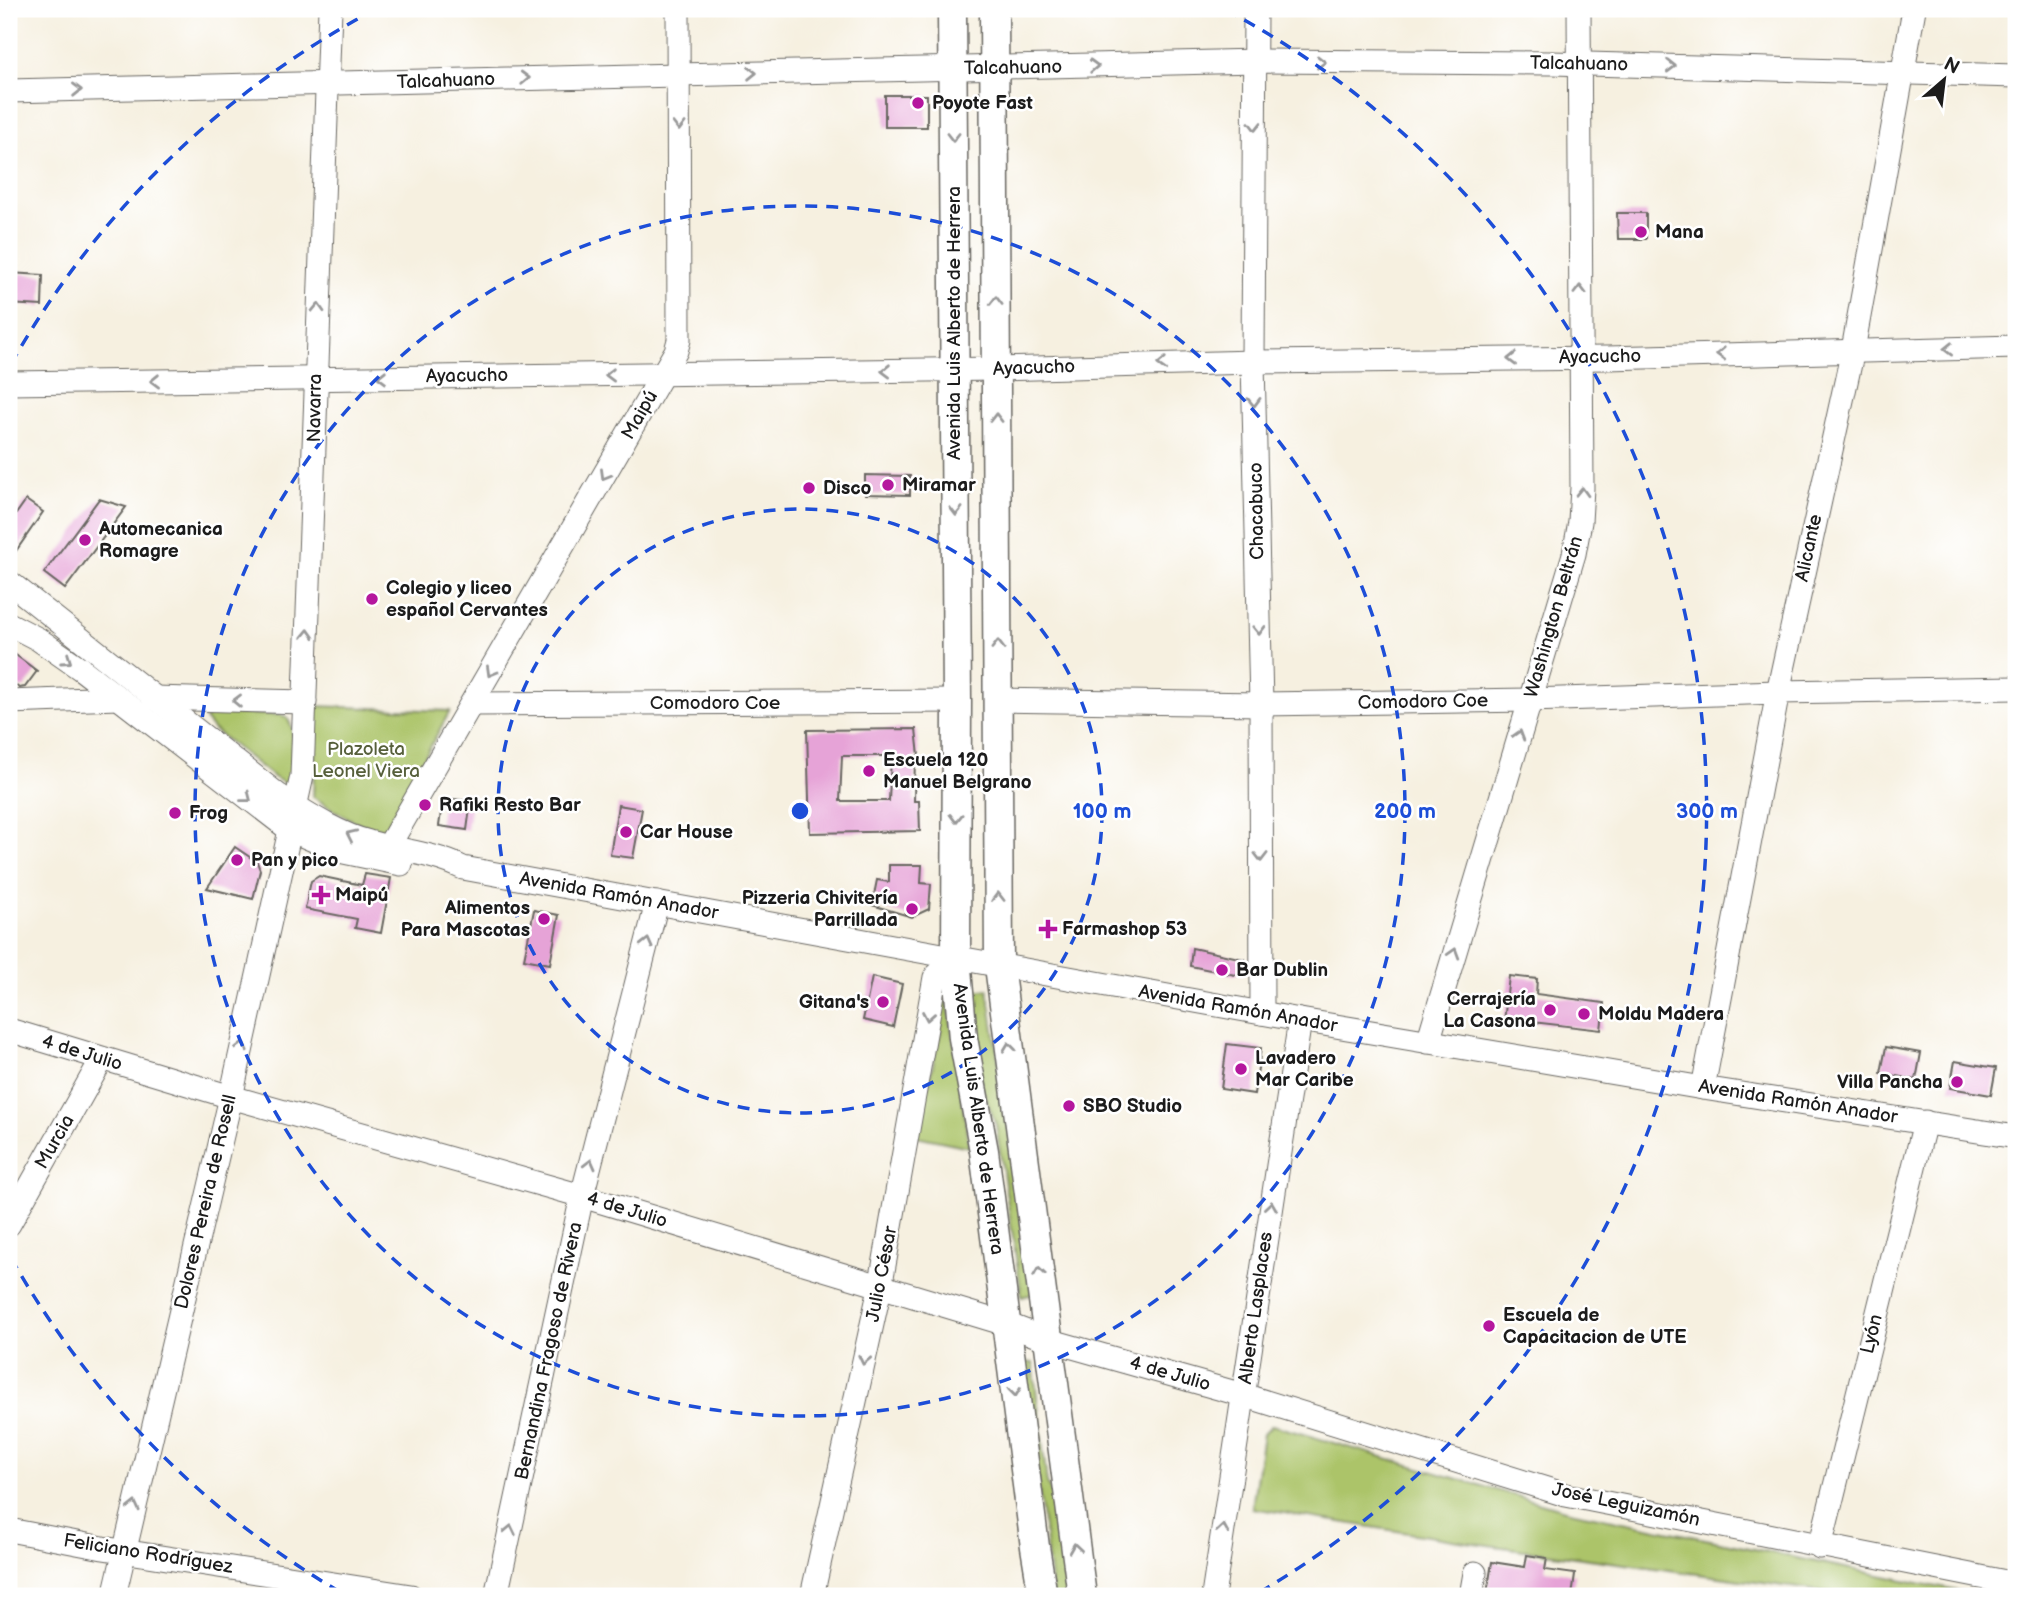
<svg xmlns="http://www.w3.org/2000/svg" width="2025" height="1605" viewBox="0 0 2025 1605" font-family="'Balsamiq Sans',sans-serif">
	<style>
		.green { fill: #acc469; stroke: #647042; stroke-width: 2 }
		.building { fill: #e6a3d7; fill-rule: evenodd }
		.lines { fill: none; stroke-linecap: round; stroke-linejoin: round }
		.minor-casing { stroke: #686661; stroke-width: 25 }
		.major-casing { stroke: #686661; stroke-width: 31 }
		.minor { stroke: #fff; stroke-width: 23 }
		.major { stroke: #fff; stroke-width: 28 }
		.oneway { stroke: #999 }
		.ring { fill: none; stroke: #1d4ed8; stroke-width: 3.5; stroke-dasharray: 12 9 }
		.poi-dot { fill: #b5179e; stroke: #fff; stroke-width: 2.5 }
		.labels { text-anchor: middle; dominant-baseline: central; stroke-width: 5; stroke-linejoin: round; paint-order: stroke }
		.street-label { font-size: 19px; fill: #1c1c1c; stroke: #fff }
		.poi-label { font-size: 19px; font-weight: bold; fill: #1c1c1c; stroke: #fff; text-anchor: start }
		.park-label { font-size: 19px; fill: #565f3b; stroke: #fff }
		.centre { fill: #1d4ed8; stroke: #fff; stroke-width: 3.5 }
		.ring-label { font-size: 21px; text-anchor: middle; font-weight: bold; fill: #1d4ed8; stroke: #fff; stroke-width: 5; stroke-linejoin: round; paint-order: stroke }
	</style>
	<rect width="100%" height="100%" fill="#fff"/>
	<filter id="ink" filterUnits="userSpaceOnUse"><feTurbulence type="fractalNoise" baseFrequency=".0143" numOctaves="2"/><feDisplacementMap in="SourceGraphic" scale="14" xChannelSelector="R" yChannelSelector="G"/><feConvolveMatrix kernelMatrix="1 2 1 2 8 2 1 2 1" color-interpolation-filters="sRGB"/></filter>
	<filter id="wash" filterUnits="userSpaceOnUse"><feTurbulence type="fractalNoise" baseFrequency=".00686" numOctaves="4" result="noise"/><feDisplacementMap in="SourceGraphic" scale="28" xChannelSelector="R" yChannelSelector="G"/><feGaussianBlur stdDeviation="1.57" result="paint"/><feColorMatrix in="noise" values="0 0 0 0 0 0 0 0 0 0 0 0 0 0 0 0 0 1.4 0 .05"/><feComposite in="paint" operator="in"/></filter>
	<g filter="url(#wash)">
		<rect width="100%" height="100%" fill="#f6f0e0"/>
		<!-- green -->
		<g class="green">
			<path d="M317,706L450,711L385,829C363,830 331,808 313,797Z"/>
			<path d="M211,713L280,715L287,717L292,728V782L289,786L272,776L213,729L205,719Z"/>
			<path d="M944,989H946L969,1147L916,1136L941,1031L939,1012Z"/>
			<path d="M988,989L1033,1294L1022,1297L996,1125L982,1087L966,992Z"/>
			<path d="M1022,1362L1033,1363L1047,1483L1061,1516L1071,1596H1053Z"/>
			<path d="M1272,1425L1565,1510L1981,1596H1856L1459,1541L1252,1508L1263,1434Z"/>
		</g>
		<g id="blocks">
			<!-- building -->
			<g class="building">
				<rect x="885" y="95" width="42" height="32"/>
				<path d="M1617,213H1646V239H1618Z"/>
				<path d="M9,273L43,275L42,306L9,304Z"/>
				<path d="M865,475L910,476V495L865,494Z"/>
				<path d="M99,499L126,507L65,589L44,573Z"/>
				<path d="M26,500L43,512L9,561V524Z"/>
				<path d="M9,650L37,671L25,687L19,688L9,680Z"/>
				<path d="M916,729L919,756H915L914,801H919L920,831L810,833L807,730ZM842,756H891L889,801H840Z"/>
				<path d="M443,798L471,801L467,830L439,826Z"/>
				<path d="M618,805L642,809L633,858L610,855Z"/>
				<path d="M235,847L257,862L260,870L253,899L207,888Z"/>
				<path d="M889,865H922L921,883L931,884L929,909L912,917L872,905L877,880L889,882Z"/>
				<path d="M365,874L391,878L381,933L355,928L357,919L305,909L311,881L319,876L362,885Z"/>
				<path d="M534,910L559,915L550,964L524,959Z"/>
				<path d="M1192,948L1244,959L1242,971L1235,975L1190,966Z"/>
				<path d="M1509,976L1537,979L1536,994L1604,1003L1601,1030L1533,1022L1532,1025L1504,1022Z"/>
				<path d="M872,977L902,984L893,1027L863,1020Z"/>
				<path d="M1227,1044L1261,1048L1254,1094L1221,1089Z"/>
				<path d="M1886,1047L1921,1053L1916,1080L1881,1073Z"/>
				<path d="M1955,1061L1996,1068L1991,1095L1950,1088Z"/>
				<path d="M1527,1555L1547,1558L1545,1570L1575,1574L1572,1596H1502L1487,1594L1492,1562L1525,1567Z"/>
			</g>
		</g>
	</g>
	<g filter="url(#ink)">
		<use href="#blocks" fill-opacity="0" stroke="#686661" stroke-width="2"/>
		<g class="lines">
			<!-- minor casing -->
			<g class="minor-casing">
				<g id="minor">
					<path d="M1255,9L1253,362L1261,704L1262,1013"/>
					<path d="M9,91L1256,61L1552,63L2016,76"/>
					<path d="M9,383L996,369L1253,362L1607,358L2016,347"/>
					<path d="M9,582L278,795C305,812 337,834 369,842C400,851 434,853 463,868L1300,1020L1703,1088L2016,1137"/>
					<path d="M9,624L38,639L81,669L290,830L339,851L401,864"/>
					<path d="M154,698L305,702"/>
					<path d="M998,700L1261,704L1530,700L1778,692L2016,688"/>
					<path d="M9,702L118,698"/>
					<path d="M473,704L957,701"/>
					<path d="M388,847L676,351L679,340L678,9"/>
					<path d="M9,1030L231,1097L582,1196L1006,1324L1048,1340L1243,1395L1566,1495L2016,1584"/>
					<path d="M1428,1042L1574,554L1580,522L1582,488L1579,9"/>
					<path d="M1703,1088L1778,692L1853,350L1914,9"/>
					<path d="M9,1224L102,1059"/>
					<path d="M9,1530L103,1548L411,1596"/>
					<path d="M1820,1547L1925,1122"/>
					<path d="M114,1596L231,1097L302,776L330,9"/>
					<path d="M496,1596L582,1196L657,903"/>
					<path d="M812,1596L880,1288L935,977L956,958"/>
					<path d="M1213,1596L1300,1020"/>
					<path d="M1471,1596L1475,1573"/>
				</g>
			</g>
			<!-- major casing -->
			<g class="major-casing">
				<g id="major">
					<path d="M952,9L957,701L956,958L963,1038L984,1151L1035,1547L1043,1596"/>
					<path d="M994,9L999,966L1082,1596"/>
				</g>
			</g>
			<!-- minor -->
			<use href="#minor" class="minor"/>
			<!-- major -->
			<use href="#major" class="major"/>
		</g>
		<!-- one-way arrows -->
		<defs><path id="oneway-chevron" d="M-2-3.5L2.5 0L-2 3.5" fill="none" stroke-width="1.6" stroke-linecap="round" stroke-linejoin="round" transform="scale(1.75)"/></defs>
		<g class="oneway">
			<use href="#oneway-chevron" transform="translate(1321 62)"/>
			<use href="#oneway-chevron" transform="translate(1094 66) rotate(-2)"/>
			<use href="#oneway-chevron" transform="translate(1671 66) rotate(1)"/>
			<use href="#oneway-chevron" transform="translate(752 73) rotate(-1)"/>
			<use href="#oneway-chevron" transform="translate(525 78) rotate(-2)"/>
			<use href="#oneway-chevron" transform="translate(77 90) rotate(-1)"/>
			<use href="#oneway-chevron" transform="translate(679 126) rotate(90)"/>
			<use href="#oneway-chevron" transform="translate(1255 126) rotate(90)"/>
			<use href="#oneway-chevron" transform="translate(953 137) rotate(90)"/>
			<use href="#oneway-chevron" transform="translate(1580 290) rotate(-90)"/>
			<use href="#oneway-chevron" transform="translate(996 301) rotate(-90)"/>
			<use href="#oneway-chevron" transform="translate(318 308) rotate(-88)"/>
			<use href="#oneway-chevron" transform="translate(1948 349) rotate(179)"/>
			<use href="#oneway-chevron" transform="translate(1721 354) rotate(178)"/>
			<use href="#oneway-chevron" transform="translate(1512 359) rotate(179)"/>
			<use href="#oneway-chevron" transform="translate(1162 364) rotate(178)"/>
			<use href="#oneway-chevron" transform="translate(886 371) rotate(179)"/>
			<use href="#oneway-chevron" transform="translate(610 375) rotate(179)"/>
			<use href="#oneway-chevron" transform="translate(382 377) rotate(179)"/>
			<use href="#oneway-chevron" transform="translate(155 381) rotate(179)"/>
			<use href="#oneway-chevron" transform="translate(1254 402) rotate(89)"/>
			<use href="#oneway-chevron" transform="translate(996 418) rotate(-90)"/>
			<use href="#oneway-chevron" transform="translate(605 475) rotate(120)"/>
			<use href="#oneway-chevron" transform="translate(1582 492) rotate(-88)"/>
			<use href="#oneway-chevron" transform="translate(956 511) rotate(90)"/>
			<use href="#oneway-chevron" transform="translate(1259 630) rotate(89)"/>
			<use href="#oneway-chevron" transform="translate(308 634) rotate(-88)"/>
			<use href="#oneway-chevron" transform="translate(998 645) rotate(-90)"/>
			<use href="#oneway-chevron" transform="translate(67 660) rotate(35)"/>
			<use href="#oneway-chevron" transform="translate(491 672) rotate(120)"/>
			<use href="#oneway-chevron" transform="translate(237 701) rotate(-179)"/>
			<use href="#oneway-chevron" transform="translate(1519 735) rotate(-73)"/>
			<use href="#oneway-chevron" transform="translate(247 798) rotate(38)"/>
			<use href="#oneway-chevron" transform="translate(956 818) rotate(91)"/>
			<use href="#oneway-chevron" transform="translate(351 835) rotate(-155)"/>
			<use href="#oneway-chevron" transform="translate(1261 857) rotate(90)"/>
			<use href="#oneway-chevron" transform="translate(998 897) rotate(-90)"/>
			<use href="#oneway-chevron" transform="translate(647 943) rotate(-76)"/>
			<use href="#oneway-chevron" transform="translate(1454 953) rotate(-73)"/>
			<use href="#oneway-chevron" transform="translate(928 1016) rotate(100)"/>
			<use href="#oneway-chevron" transform="translate(242 1046) rotate(-77)"/>
			<use href="#oneway-chevron" transform="translate(1009 1047) rotate(-97)"/>
			<use href="#oneway-chevron" transform="translate(590 1164) rotate(-76)"/>
			<use href="#oneway-chevron" transform="translate(1271 1206) rotate(-82)"/>
			<use href="#oneway-chevron" transform="translate(1039 1272) rotate(-98)"/>
			<use href="#oneway-chevron" transform="translate(864 1360) rotate(102)"/>
			<use href="#oneway-chevron" transform="translate(1015 1392) rotate(83)"/>
			<use href="#oneway-chevron" transform="translate(134 1506) rotate(-77)"/>
			<use href="#oneway-chevron" transform="translate(1223 1529) rotate(-81)"/>
			<use href="#oneway-chevron" transform="translate(510 1530) rotate(-78)"/>
			<use href="#oneway-chevron" transform="translate(1075 1548) rotate(-98)"/>
		</g>
	</g>
	<!-- distance rings -->
	<g class="ring">
		<circle cx="800" cy="811" r="302"/>
		<circle cx="800" cy="811" r="605"/>
		<path d="M340 1592A907 907 0 0 1 11 1258M11 364A907 907 0 0 1 374 10M1226 10A907 907 0 0 1 1260 1592"/>
	</g>
	<!-- markers -->
	<g class="poi-dot">
		<circle cx="918" cy="103" r="7"/>
		<circle cx="1641" cy="232" r="7"/>
		<circle cx="888" cy="485" r="7"/>
		<circle cx="809" cy="488" r="7"/>
		<circle cx="85" cy="540" r="7"/>
		<circle cx="372" cy="599" r="7"/>
		<circle cx="869" cy="771" r="7"/>
		<circle cx="425" cy="805" r="7"/>
		<circle cx="175" cy="813" r="7"/>
		<circle cx="626" cy="832" r="7"/>
		<circle cx="237" cy="860" r="7"/>
		<path d="M317.5 884.5h7v7h7v7h-7v7h-7v-7h-7v-7h7z"/>
		<circle cx="912" cy="909" r="7"/>
		<circle cx="544" cy="919" r="7"/>
		<path d="M1044.5 918.5h7v7h7v7h-7v7h-7v-7h-7v-7h7z"/>
		<circle cx="1222" cy="970" r="7"/>
		<circle cx="883" cy="1002" r="7"/>
		<circle cx="1550" cy="1010" r="7"/>
		<circle cx="1584" cy="1014" r="7"/>
		<circle cx="1241" cy="1069" r="7"/>
		<circle cx="1957" cy="1082" r="7"/>
		<circle cx="1069" cy="1106" r="7"/>
		<circle cx="1489" cy="1326" r="7"/>
	</g>
	<g class="labels">
		<!-- street labels -->
		<g class="street-label">
			<text transform="translate(1579 64) rotate(1)">Talcahuano</text>
			<text transform="translate(1013 68) rotate(-1)">Talcahuano</text>
			<text transform="translate(446 81) rotate(-2)">Talcahuano</text>
			<text transform="translate(954 323) rotate(-90)">Avenida Luis Alberto de Herrera</text>
			<text transform="translate(1600 357) rotate(-1)">Ayacucho</text>
			<text transform="translate(1034 368) rotate(-2)">Ayacucho</text>
			<text transform="translate(467 376) rotate(-1)">Ayacucho</text>
			<text transform="translate(315 408) rotate(-89)">Navarra</text>
			<text transform="translate(640 415) rotate(-60)">Maipú</text>
			<text transform="translate(1257 511) rotate(-91)">Chacabuco</text>
			<text transform="translate(1809 548) rotate(-78)">Alicante</text>
			<text transform="translate(1554 617) rotate(-74)">Washington Beltrán</text>
			<text transform="translate(1423 702) rotate(-1)">Comodoro Coe</text>
			<text x="715" y="703">Comodoro Coe</text>
			<text transform="translate(619 896) rotate(10)">Avenida Ramón Anador</text>
			<text transform="translate(1238 1009) rotate(10)">Avenida Ramón Anador</text>
			<text transform="translate(82 1053) rotate(17)">4 de Julio</text>
			<text transform="translate(1798 1102) rotate(9)">Avenida Ramón Anador</text>
			<text transform="translate(978 1119) rotate(82)">Avenida Luis Alberto de Herrera</text>
			<text transform="translate(55 1142) rotate(-60)">Murcia</text>
			<text transform="translate(206 1202) rotate(-77)">Dolores Pereira de Rosell</text>
			<text transform="translate(627 1210) rotate(17)">4 de Julio</text>
			<text transform="translate(882 1274) rotate(-79)">Julio César</text>
			<text transform="translate(1256 1308) rotate(-82)">Alberto Lasplaces</text>
			<text transform="translate(1872 1334) rotate(-76)">Lyón</text>
			<text transform="translate(549 1351) rotate(-78)">Bernandina Fragoso de Rivera</text>
			<text transform="translate(1170 1374) rotate(16)">4 de Julio</text>
			<text transform="translate(1626 1505) rotate(12)">José Leguizamón</text>
			<text transform="translate(148 1554) rotate(9)">Feliciano Rodríguez</text>
		</g>
		<!-- poi labels -->
		<g class="poi-label">
			<text x="932" y="103">Poyote Fast</text>
			<text x="1655" y="232">Mana</text>
			<text x="902" y="485">Miramar</text>
			<text x="823" y="488">Disco</text>
			<text x="99" y="529">Automecanica<tspan x="99" dy="22">Romagre</tspan></text>
			<text x="386" y="588">Colegio y liceo<tspan x="386" dy="22">español Cervantes</tspan></text>
			<text x="883" y="760">Escuela 120<tspan x="883" dy="22">Manuel Belgrano</tspan></text>
			<text x="439" y="805">Rafiki Resto Bar</text>
			<text x="189" y="813">Frog</text>
			<text x="640" y="832">Car House</text>
			<text x="251" y="860">Pan y pico</text>
			<text x="335" y="895">Maipú</text>
			<text x="898" y="898" text-anchor="end">Pizzeria Chivitería<tspan x="898" dy="22">Parrillada</tspan></text>
			<text x="530" y="908" text-anchor="end">Alimentos<tspan x="530" dy="22">Para Mascotas</tspan></text>
			<text x="1062" y="929">Farmashop 53</text>
			<text x="1236" y="970">Bar Dublin</text>
			<text x="1536" y="999" text-anchor="end">Cerrajería<tspan x="1536" dy="22">La Casona</tspan></text>
			<text x="869" y="1002" text-anchor="end">Gitana's</text>
			<text x="1598" y="1014">Moldu Madera</text>
			<text x="1255" y="1058">Lavadero<tspan x="1255" dy="22">Mar Caribe</tspan></text>
			<text x="1943" y="1082" text-anchor="end">Villa Pancha</text>
			<text x="1083" y="1106">SBO Studio</text>
			<text x="1503" y="1315">Escuela de<tspan x="1503" dy="22">Capacitacion de UTE</tspan></text>
		</g>
		<!-- park labels -->
		<g class="park-label">
			<text x="366" y="749">Plazoleta<tspan x="366" dy="22">Leonel Viera</tspan></text>
		</g>
	</g>
	<circle cx="800" cy="811" r="10" class="centre"/>
	<g class="ring-label">
		<text x="1102" y="818">100 m</text>
		<text x="1405" y="818">200 m</text>
		<text x="1707" y="818">300 m</text>
	</g>
	<!-- margin -->
	<rect width="2025" height="1605" fill="none" stroke="#fff" stroke-width="35"/>
	<!-- north arrow -->
	<g transform="translate(1944 80) rotate(28)" stroke="#ffffff" stroke-width="5" paint-order="stroke">
	<path d="M0-5L12 26L0 18L-12 26Z" fill="#1c1c1c"/>
	<text y="-10" font-size="19" font-weight="bold" text-anchor="middle" fill="#1c1c1c">N</text>
	</g>
</svg>
